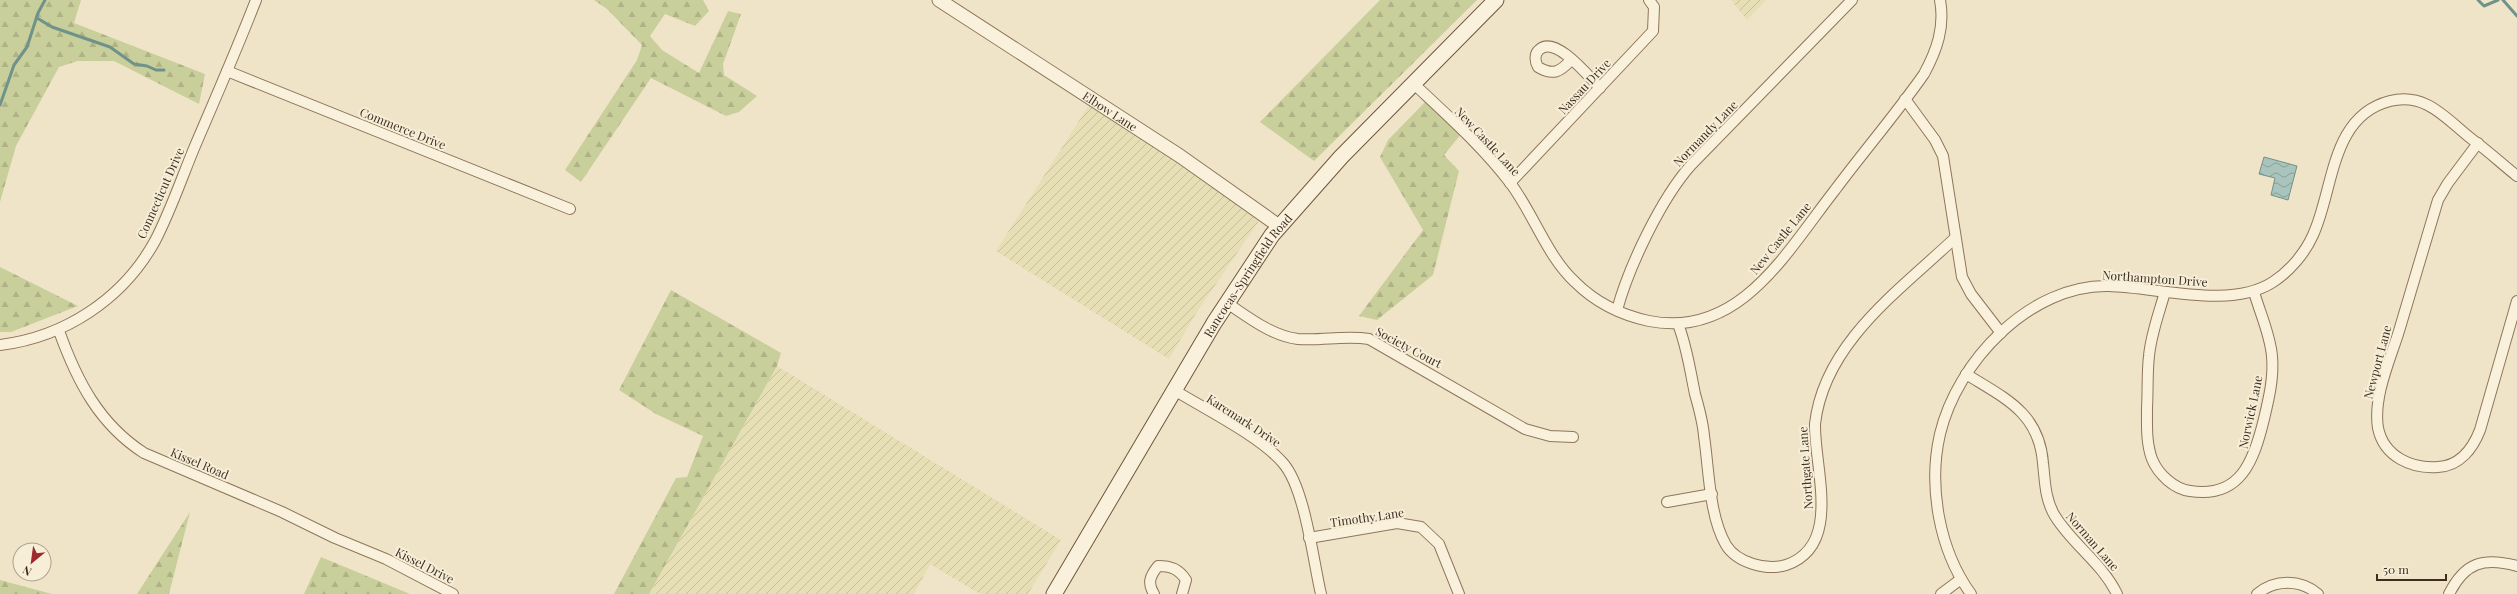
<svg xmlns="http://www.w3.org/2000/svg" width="2517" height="594" viewBox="0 0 2517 594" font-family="'Playfair Display',serif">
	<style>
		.farmland { fill: url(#farmland-furrows) }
		.forest { fill: url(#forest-firs) }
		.water { fill: url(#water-waves); stroke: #6f938a }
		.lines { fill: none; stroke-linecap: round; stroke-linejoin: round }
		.stream { stroke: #6f938a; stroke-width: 3 }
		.minor-casing { stroke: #8d765c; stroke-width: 12 }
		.tertiary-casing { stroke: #8d765c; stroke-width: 15 }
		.secondary-casing { stroke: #6f573f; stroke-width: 17 }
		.minor { stroke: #faf1dc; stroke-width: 10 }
		.tertiary { stroke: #faf1dc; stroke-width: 13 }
		.secondary { stroke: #faf1dc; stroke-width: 15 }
		.labels { text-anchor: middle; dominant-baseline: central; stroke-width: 4; stroke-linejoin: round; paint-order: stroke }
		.street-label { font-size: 12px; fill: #3d2e20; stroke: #f7eed8 }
	</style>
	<defs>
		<pattern id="farmland-furrows" width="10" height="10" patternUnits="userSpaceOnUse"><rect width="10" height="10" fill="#e6deb5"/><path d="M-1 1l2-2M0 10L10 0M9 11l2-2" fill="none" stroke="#c6bf9b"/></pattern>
		<pattern id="forest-firs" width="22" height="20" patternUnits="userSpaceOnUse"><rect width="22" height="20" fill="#c9cf9b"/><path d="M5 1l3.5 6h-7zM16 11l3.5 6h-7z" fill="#aeb285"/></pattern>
		<pattern id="water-waves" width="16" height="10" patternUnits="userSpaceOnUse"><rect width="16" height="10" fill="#a9c4bc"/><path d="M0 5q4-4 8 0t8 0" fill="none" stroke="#8ba098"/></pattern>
	</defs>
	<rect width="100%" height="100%" fill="#f0e4c8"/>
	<!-- farmland -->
	<g class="farmland">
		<path d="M1731,0H1766L1747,20Z"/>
		<path d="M1091,102L1263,215L1195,315L1169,359L996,251Z"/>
		<path d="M777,366L1061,540L1028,594H980L930,564L914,594H649Z"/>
	</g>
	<!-- forest -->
	<g class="forest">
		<path d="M0,0H81L74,23L205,74L199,104L114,61H78L59,67L16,146L0,202Z"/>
		<path d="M594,0H703L709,11L695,26L665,14L650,36L662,50L699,73L728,11L741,14L723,64L724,75L757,96L739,112L726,116L651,78L581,182L565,170L637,60L642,45L607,9Z"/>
		<path d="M1380,0H1477L1314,161L1260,122Z"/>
		<path d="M1428,99L1462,133L1444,155L1459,171L1433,275L1377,320L1359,316L1423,230L1380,157L1388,140Z"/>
		<path d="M0,267L78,306L11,332H0Z"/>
		<path d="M671,290L781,353L777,366L649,594H614L676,478L687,477L703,436L656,414L619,390Z"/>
		<path d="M190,512L169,594H137Z"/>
		<path d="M321,557L410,594H304Z"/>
		<path d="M0,580L52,594H0Z"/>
	</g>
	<!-- water -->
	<path class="water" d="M2264,157L2297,166L2288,200L2271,195L2275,178L2259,174Z"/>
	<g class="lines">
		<!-- stream -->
		<g class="stream">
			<path d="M2478,0L2484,6L2498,0"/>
			<path d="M2503,0L2517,16"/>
			<path d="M37,18L52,27L110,47L134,64L147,66L156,70H164"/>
			<path d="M0,105L14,65L27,47L38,13L45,0"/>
		</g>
		<!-- minor casing -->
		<g class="minor-casing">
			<g id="minor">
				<path d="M1571,60C1560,72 1553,76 1538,67C1535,62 1534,54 1539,50C1555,34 1589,77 1600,88"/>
				<path d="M227,71L570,209"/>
				<path d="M1414,84C1447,115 1483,147 1511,184C1534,215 1547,256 1575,282C1595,302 1621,315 1649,321C1740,339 1787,251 1835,190C1864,151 1896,114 1924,74C1937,50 1945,27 1940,0"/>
				<path d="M1905,99L1935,140L1943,156L1962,277L1971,294L2001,333"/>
				<path d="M2478,143L2448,183L2438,200C2425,244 2412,287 2399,331C2390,360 2373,397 2378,428C2384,457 2412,469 2438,467C2460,466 2473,448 2480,430L2517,301"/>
				<path d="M1510,183L1653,31L1654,7L1649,0"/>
				<path d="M2165,292C2159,313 2151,334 2149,356C2147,373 2148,391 2147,408C2147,425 2146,443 2152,459C2158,474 2174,489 2190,491C2241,499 2254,460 2264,419C2269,398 2274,377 2272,356C2270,334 2260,313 2254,292"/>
				<path d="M1227,303C1248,317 1272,336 1298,339C1322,341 1345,335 1369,339L1525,429L1550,436L1573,437"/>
				<path d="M1617,310C1629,266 1661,199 1691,165L1852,0"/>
				<path d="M1678,324C1687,347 1690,370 1695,394C1699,408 1703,422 1704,436C1709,469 1709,516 1726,545C1737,563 1767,571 1786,565C1843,546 1814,468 1815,424C1824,343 1900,290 1955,238"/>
				<path d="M59,331C77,381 99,424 144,453L282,512L335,538L386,559L453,594"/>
				<path d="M0,345C65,337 123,299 155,241C171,210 182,177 195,146C216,97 237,49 256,0"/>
				<path d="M1966,374C2004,398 2039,412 2043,463C2045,481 2045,500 2055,516C2073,545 2102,563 2117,594"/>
				<path d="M1174,390C1205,409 1261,437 1283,463C1305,488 1313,560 1321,594"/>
				<path d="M1667,502L1712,494"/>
				<path d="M1309,538L1397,523L1421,527L1439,544L1459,594"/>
				<path d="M1154,594C1147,583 1150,576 1158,566C1171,566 1179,569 1186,580L1182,594"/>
				<path d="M1941,594L1961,579"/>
				<path d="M1971,594C1939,550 1928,486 1940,434C1957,362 2030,284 2109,286C2157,287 2230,310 2273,282C2290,271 2305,253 2313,235C2334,190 2330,116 2390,101C2427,92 2447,120 2473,140C2488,151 2502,164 2517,176"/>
				<path d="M2257,594C2275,579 2300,579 2318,594"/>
				<path d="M2449,594C2465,562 2484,557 2517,566"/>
			</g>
		</g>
		<!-- tertiary casing -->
		<g class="tertiary-casing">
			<g id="tertiary">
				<path id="s1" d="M939,0L1180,156L1279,226"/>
			</g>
		</g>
		<!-- secondary casing -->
		<g class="secondary-casing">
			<g id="secondary">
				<path id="s2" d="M1054,594L1214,323L1272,235L1341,157L1496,0"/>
			</g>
		</g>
		<!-- minor -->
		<use href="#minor" class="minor"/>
		<!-- tertiary -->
		<use href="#tertiary" class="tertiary"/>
		<!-- secondary -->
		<use href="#secondary" class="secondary"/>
	</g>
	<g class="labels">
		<!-- street labels -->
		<g class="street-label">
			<text transform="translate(1584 86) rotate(-47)">Nassau Drive</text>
			<text stroke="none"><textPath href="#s1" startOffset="204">Elbow Lane</textPath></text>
			<text transform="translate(403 128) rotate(22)">Commerce Drive</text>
			<text transform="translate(1705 133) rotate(-46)">Normandy Lane</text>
			<text transform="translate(1488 141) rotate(47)">New Castle Lane</text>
			<text transform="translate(160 193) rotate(-66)">Connecticut Drive</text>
			<text transform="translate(1780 238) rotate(-51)">New Castle Lane</text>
			<text stroke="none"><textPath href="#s2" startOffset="373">Rancocas-Springfield Road</textPath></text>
			<text transform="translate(2155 278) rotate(4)">Northampton Drive</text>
			<text transform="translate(1409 347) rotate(28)">Society Court</text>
			<text transform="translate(2377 362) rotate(-75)">Newport Lane</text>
			<text transform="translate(2250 412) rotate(-78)">Norwick Lane</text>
			<text transform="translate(1244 420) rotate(33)">Karemark Drive</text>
			<text transform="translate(200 463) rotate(23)">Kissel Road</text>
			<text transform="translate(1805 468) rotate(-94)">Northgate Lane</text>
			<text transform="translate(1367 517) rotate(-8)">Timothy Lane</text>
			<text transform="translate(2093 541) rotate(49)">Norman Lane</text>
			<text transform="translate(425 565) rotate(27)">Kissel Drive</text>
		</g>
	</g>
	<!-- north arrow -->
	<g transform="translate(32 562) rotate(209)"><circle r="19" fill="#f7eed8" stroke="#ada18e"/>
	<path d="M0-3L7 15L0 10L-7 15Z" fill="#9e2a2b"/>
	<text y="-6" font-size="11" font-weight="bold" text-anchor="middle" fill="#3d2e20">N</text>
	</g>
	<!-- scale -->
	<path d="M2377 574v6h69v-6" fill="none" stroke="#3d2e20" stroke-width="2"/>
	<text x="2383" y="574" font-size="12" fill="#3d2e20" stroke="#f7eed8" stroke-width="3" paint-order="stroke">50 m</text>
</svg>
